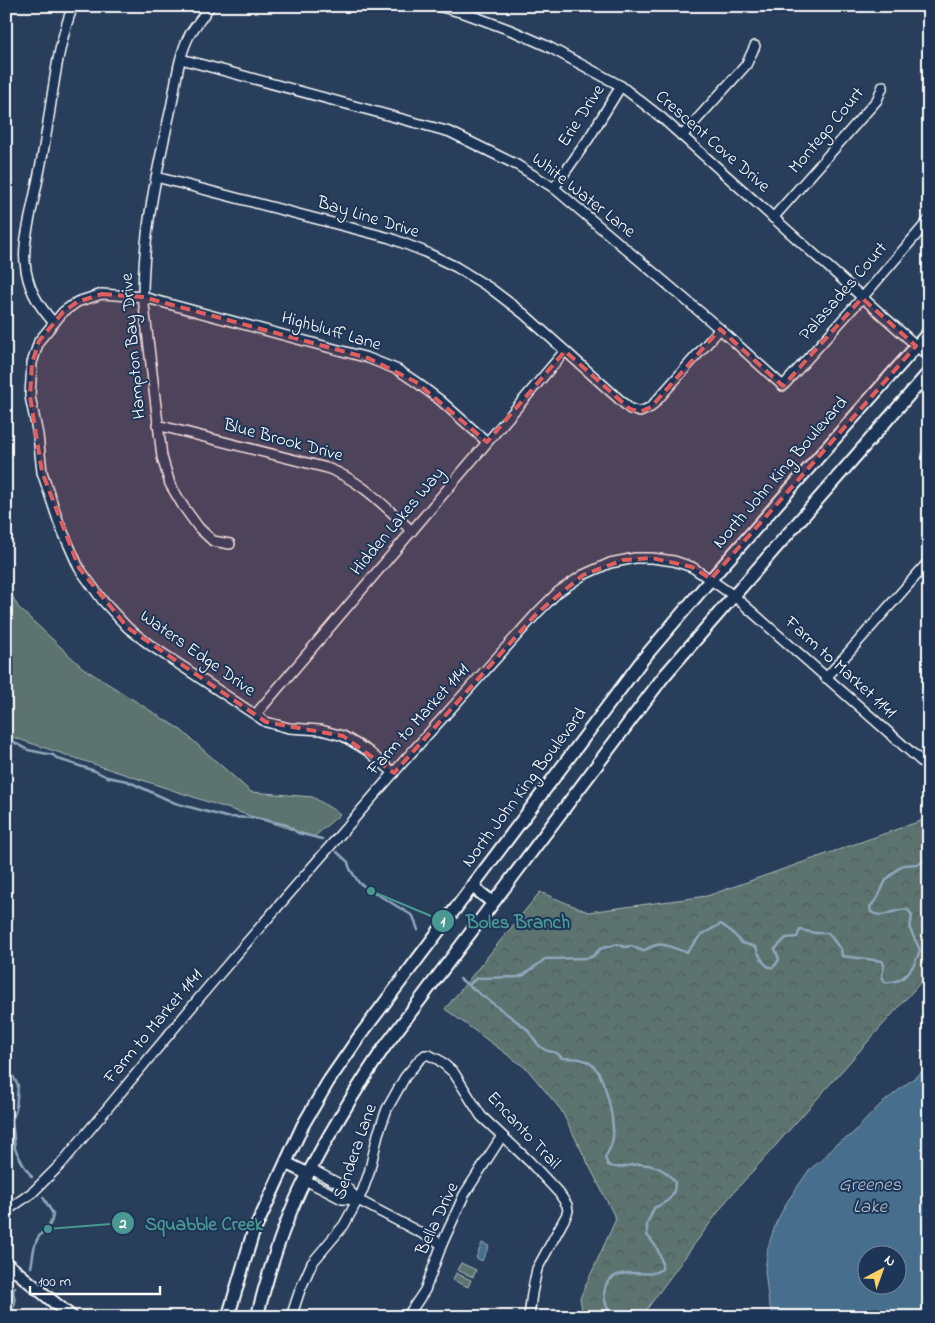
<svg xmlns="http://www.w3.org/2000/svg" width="935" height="1323" viewBox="0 0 935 1323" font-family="'Indie Flower',sans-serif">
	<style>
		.grass { fill: #5c736f; stroke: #aeb9b7 }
		.forest { fill: url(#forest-crowns); stroke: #aeb9b7 }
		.water { fill: #466e8d; stroke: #90a8bb; fill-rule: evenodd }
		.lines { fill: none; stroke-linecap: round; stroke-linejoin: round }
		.stream { stroke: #90a8bb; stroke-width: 2.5 }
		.minor-casing { stroke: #fff; stroke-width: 12 }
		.major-casing { stroke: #fff; stroke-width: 15 }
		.minor { stroke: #1d3557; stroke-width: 9 }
		.major { stroke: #1d3557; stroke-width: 11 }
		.marked { fill: #e05e5e; fill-opacity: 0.2; stroke: #e05e5e; stroke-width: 4; stroke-dasharray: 10 6; stroke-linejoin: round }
		.labels { text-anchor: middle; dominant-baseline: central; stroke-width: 4; stroke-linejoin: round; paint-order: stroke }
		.street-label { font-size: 18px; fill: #fff; stroke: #1d3557 }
		.water-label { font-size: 19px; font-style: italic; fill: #b5c5d1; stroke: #1d3557 }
		.leader { fill: none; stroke: #4b9892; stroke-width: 2 }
		.callout-dot { fill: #4b9892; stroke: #1d3557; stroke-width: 2 }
		.mark-label { font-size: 15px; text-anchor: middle; font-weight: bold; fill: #fff }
		.callout-label { font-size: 19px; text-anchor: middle; font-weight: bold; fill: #4b9892; stroke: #1d3557; stroke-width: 4; stroke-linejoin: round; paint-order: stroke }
	</style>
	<defs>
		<pattern id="forest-crowns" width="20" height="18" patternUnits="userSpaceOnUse" patternTransform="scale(1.25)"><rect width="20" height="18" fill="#5c736f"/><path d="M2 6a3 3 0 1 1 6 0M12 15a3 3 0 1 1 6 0" fill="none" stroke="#525c5a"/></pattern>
	</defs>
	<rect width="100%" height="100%" fill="#293e5a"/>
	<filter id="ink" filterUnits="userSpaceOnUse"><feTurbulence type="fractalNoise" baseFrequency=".02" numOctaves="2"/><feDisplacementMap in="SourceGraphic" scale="10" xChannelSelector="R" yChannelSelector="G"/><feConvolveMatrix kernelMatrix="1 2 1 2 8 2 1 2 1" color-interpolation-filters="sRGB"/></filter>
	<g filter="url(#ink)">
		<!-- grass -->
		<g class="grass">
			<path d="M6,583L18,607L83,668L181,730L251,792L313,797L340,814L314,837L6,735Z"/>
			<path d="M461,1263L476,1270L473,1277L457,1270Z"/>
			<path d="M456,1273L471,1280L468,1287L453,1280Z"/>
		</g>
		<!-- forest -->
		<path class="forest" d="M929,818V973L727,1200L641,1317H583L580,1298L616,1219L561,1110L527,1069L445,1009L540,892L588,912L707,896Z"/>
		<!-- water -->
		<g class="water">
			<path d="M929,1066V1317H775L769,1305L765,1271L768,1247L776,1223L787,1202L809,1170L824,1158L835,1145L850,1136L880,1105ZM868,1256H898V1286H868Z"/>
			<path d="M482,1243L489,1246L482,1261L476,1258Z"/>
		</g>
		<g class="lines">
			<!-- stream -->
			<g class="stream">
				<path d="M6,738L28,750L53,755L58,759L95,771L107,777L127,781L175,803L226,817L256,818L287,825L298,833L322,839"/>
				<path d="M337,852L348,862C349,871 355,875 359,883L413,916L418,930"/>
				<path d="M460,979L527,1029C532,1036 539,1049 548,1051C557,1053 555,1051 562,1058C573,1059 582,1057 591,1064C606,1075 614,1120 613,1137C613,1144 608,1152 605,1158L608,1165C616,1169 623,1167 632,1165C649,1162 665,1168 675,1182C675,1198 667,1202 654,1208L647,1224V1235C655,1244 663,1255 662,1269C650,1277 640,1272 627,1273C600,1276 600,1297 612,1317"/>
				<path d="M469,985L474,980L479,978L518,977L524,975L545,959L588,958L593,956L600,949L618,944L624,947L631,946L643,951C665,938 666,948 687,952L701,935L721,924L731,931L742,943L756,947C760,958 770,979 779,959L775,949L786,938L797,937L800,930L815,933H828C834,939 835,944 841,949L842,956L882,961L884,965L882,977L885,982C904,985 915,966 920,950L910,929L912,915L908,910C895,906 886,921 871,912L870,907L878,897L886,880L900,867L903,865L919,864L929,858"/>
				<path d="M6,1064L18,1085L16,1110L12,1120L15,1149L24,1166L32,1177"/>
				<path d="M31,1267C33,1259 33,1249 36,1242C40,1230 52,1230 53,1214L43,1197"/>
				<path d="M10,1317L15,1302L13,1291L15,1287"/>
			</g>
			<!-- minor casing -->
			<g class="minor-casing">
				<g id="minor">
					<path d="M210,6C204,15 196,25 190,34C178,56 176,84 171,108C157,170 143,233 143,297L162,457L170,484L183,506L199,528L213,541L230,544"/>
					<path d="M438,6L467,14L513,31L547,46L621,86L662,118L929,357"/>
					<path d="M181,59L450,132L517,165L554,188L720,329L783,386L862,298L929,220"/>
					<path d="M682,136L746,65L755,46"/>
					<path d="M156,177L390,238L423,251L456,267L490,288L524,314L630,409L640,412L651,407L720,329"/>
					<path d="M554,188L589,138L621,86"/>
					<path d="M773,218L877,100L883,86"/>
					<path d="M54,323C37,304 27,287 25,262C23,246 28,228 31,212C36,189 41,165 45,141C53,96 56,49 73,6"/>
					<path d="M157,425L327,468C362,481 384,506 412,531"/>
					<path d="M826,678L929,561"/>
					<path d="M256,714L565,351"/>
					<path d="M394,773L368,751L343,736L321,730L289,728L266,722L150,645L128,628L103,601L79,568L59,523L42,472L38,435L30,396L32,363L39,341L63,312L77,302L102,294L143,297L368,358L398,370L416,382L440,400L487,442"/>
					<path d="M305,1180L342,1199L358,1200L347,1188L311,1169"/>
					<path d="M358,1200L442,1244"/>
					<path d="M6,1211L33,1192L61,1164L210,985L403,762L537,613L558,592L583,575L610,563L635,558H652L674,561L692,567L734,596L929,768"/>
					<path d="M291,1317L300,1290L312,1263L344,1225L362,1192L369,1173L378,1134L387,1109L405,1077L419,1060L425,1055H429L439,1060L454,1073L481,1116L529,1161L559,1193L567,1205L568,1211L566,1216L537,1269L532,1293L529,1317"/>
					<path d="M407,1317L425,1290L442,1244L464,1195L502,1136"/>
				</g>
			</g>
			<!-- major casing -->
			<g class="major-casing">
				<g id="major">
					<path d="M473,887L492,902"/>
					<path d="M286,1163L308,1174"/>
					<path d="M6,1263L72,1317"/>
					<path d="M228,1317L252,1236L303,1125L328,1082L359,1037L643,659L711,579L929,332"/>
					<path d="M257,1317C268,1273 285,1220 305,1180C328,1135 355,1091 383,1049L664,676L929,372"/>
				</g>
			</g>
			<!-- minor -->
			<use href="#minor" class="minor"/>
			<!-- major -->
			<use href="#major" class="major"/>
		</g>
	</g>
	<!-- marked area -->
	<path class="marked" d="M102,294L143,297L368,358L416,382L487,442L565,351L630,409L640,412L651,407L720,329L783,386L862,298L916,346L711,579L692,567L652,558L623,560L583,575L537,613L394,773L343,736L266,722L128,628L79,568L42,472L30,396L32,363L39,341L63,312L77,302Z"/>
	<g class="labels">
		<!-- street labels -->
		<g class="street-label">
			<text transform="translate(582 116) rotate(-57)">Erie Drive</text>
			<text transform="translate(827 131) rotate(-50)">Montego Court</text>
			<text transform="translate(712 142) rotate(41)">Crescent Cove Drive</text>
			<text transform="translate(583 196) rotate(38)">White Water Lane</text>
			<text transform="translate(368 218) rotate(17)">Bay Line Drive</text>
			<text transform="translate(844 292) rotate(-49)">Palasades Court</text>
			<text transform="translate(331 332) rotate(16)">Highbluff Lane</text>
			<text transform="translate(134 346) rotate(-95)">Hampton Bay Drive</text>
			<text transform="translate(283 441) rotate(15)">Blue Brook Drive</text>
			<text transform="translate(781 473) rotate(-49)">North John King Boulevard</text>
			<text transform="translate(398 522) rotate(-50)">Hidden Lakes Way</text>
			<text transform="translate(197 654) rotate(35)">Waters Edge Drive</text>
			<text transform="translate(840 668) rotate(42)">Farm to Market 1141</text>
			<text transform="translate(419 720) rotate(-48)">Farm to Market 1141</text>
			<text transform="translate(525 788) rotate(-53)">North John King Boulevard</text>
			<text transform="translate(154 1027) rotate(-50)">Farm to Market 1141</text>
			<text transform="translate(523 1131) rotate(47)">Encanto Trail</text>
			<text transform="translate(356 1152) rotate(-71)">Sendera Lane</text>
			<text transform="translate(438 1219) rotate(-65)">Bella Drive</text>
		</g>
		<!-- water labels -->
		<g class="water-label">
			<text x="870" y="1185">Greenes<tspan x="870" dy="22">Lake</tspan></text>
		</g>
	</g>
	<!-- callouts -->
	<path class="leader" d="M371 891L443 921M48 1229L123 1223"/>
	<g class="callout-dot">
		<circle cx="371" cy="891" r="5"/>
		<circle cx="48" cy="1229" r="5"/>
		<circle cx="443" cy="921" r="12"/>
		<circle cx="123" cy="1223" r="12"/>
	</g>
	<g class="mark-label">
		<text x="443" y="926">1</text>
		<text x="123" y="1228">2</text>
	</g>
	<g class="callout-label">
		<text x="518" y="928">Boles Branch</text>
		<text x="204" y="1230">Squabble Creek</text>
	</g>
	<!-- margin -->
	<rect width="935" height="1323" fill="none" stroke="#1d3557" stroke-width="25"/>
	<rect x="12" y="12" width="910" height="1298" fill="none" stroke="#fff" stroke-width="2" filter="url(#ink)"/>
	<!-- north arrow -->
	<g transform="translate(882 1270) rotate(41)"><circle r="24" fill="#1d3557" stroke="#77869a"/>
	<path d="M0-4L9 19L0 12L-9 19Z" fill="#ffd166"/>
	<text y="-8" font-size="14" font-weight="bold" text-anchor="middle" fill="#ffffff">N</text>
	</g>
	<!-- scale -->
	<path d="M30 1286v8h130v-8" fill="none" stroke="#ffffff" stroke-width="2.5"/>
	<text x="38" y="1286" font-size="15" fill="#ffffff" stroke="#1d3557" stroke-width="4" paint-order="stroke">100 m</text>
</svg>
